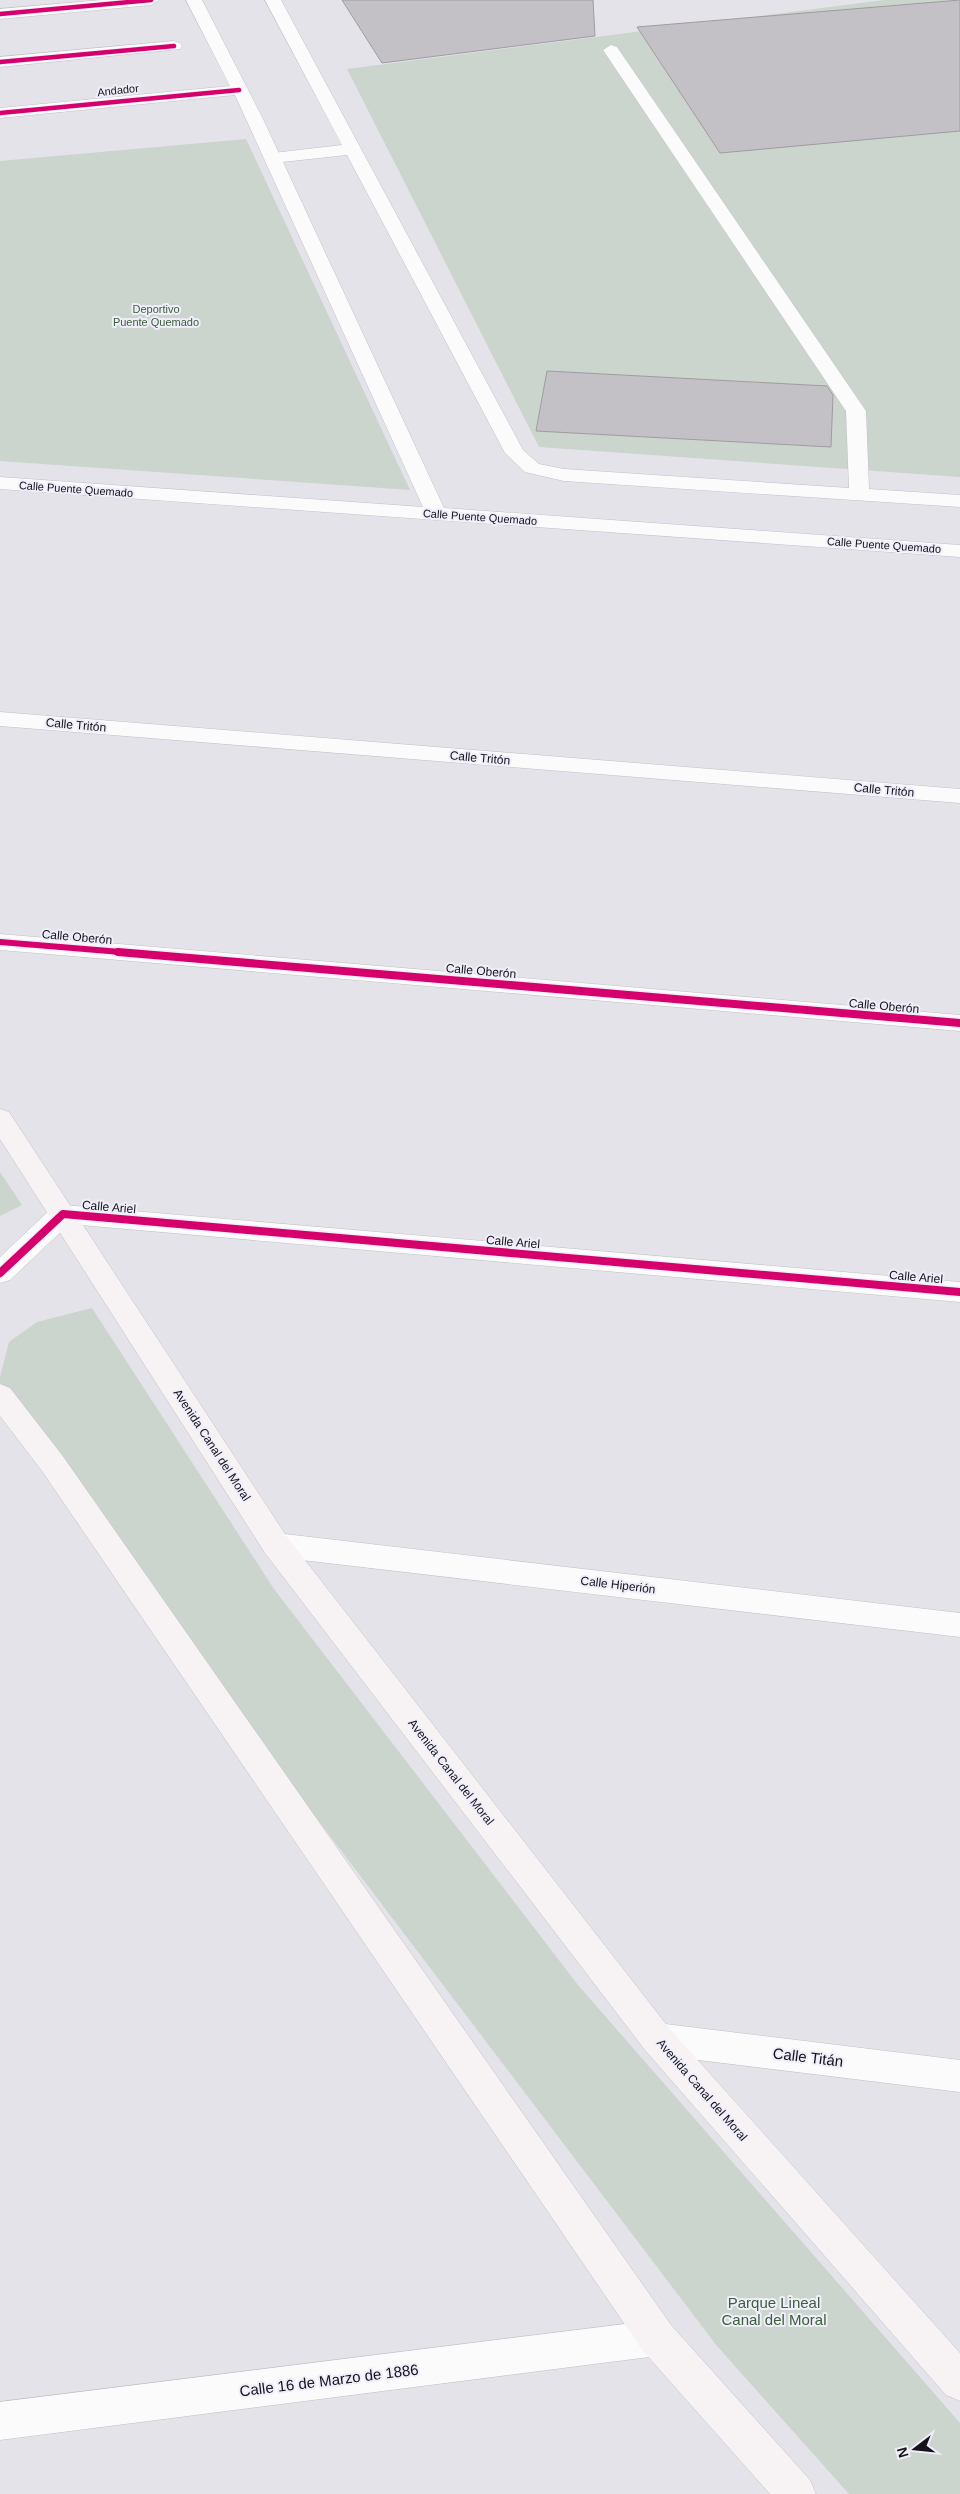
<svg xmlns="http://www.w3.org/2000/svg" width="960" height="2494" viewBox="0 0 960 2494" font-family="Helvetica,sans-serif">
	<style>
		.green { fill: #ccd4ce }
		.building { fill: #c4c1c6; stroke: #9e9c9f }
		.lines { fill: none; stroke-linecap: round; stroke-linejoin: round }
		.lane-casing { stroke: #c1c0c5; stroke-width: 1 }
		.street-casing { stroke: #c1c0c5; stroke-width: 1 }
		.secondary-casing { stroke: #c1c0c5; stroke-width: 1 }
		.lane { fill: #fbfbfc; fill-rule: evenodd }
		.street { fill: #fbfbfc; fill-rule: evenodd }
		.secondary { fill: #f7f3f5; fill-rule: evenodd }
		.cycleway-far2-casing { stroke: #f0eefa; stroke-width: 6 }
		.cycleway-far1-casing { stroke: #f0eefa; stroke-width: 9 }
		.cycleway-casing { stroke: #f0eefa; stroke-width: 11 }
		.cycleway-far2 { stroke: #d6006c; stroke-width: 4.5 }
		.cycleway-far1 { stroke: #d6006c; stroke-width: 6 }
		.cycleway { stroke: #d6006c; stroke-width: 8 }
		.labels { text-anchor: middle; dominant-baseline: central; stroke-width: 4; stroke-linejoin: round; paint-order: stroke }
		.far-street-label { font-size: 11px; fill: #141318; stroke: #f0eefa }
		.far-park-label { font-size: 11px; fill: #3a613a; stroke: #f0eefa }
		.street-label { font-size: 12px; fill: #141318; stroke: #f0eefa }
		.near-street-label { font-size: 15px; fill: #141318; stroke: #f0eefa }
		.near-park-label { font-size: 15px; fill: #3a613a; stroke: #f0eefa }
	</style>
	<rect width="100%" height="100%" fill="#e4e3ea"/>
	<!-- green -->
	<g class="green">
		<path d="M884,0H960V477L539,447L347,69Z"/>
		<path d="M246,139L410,490L0,461V161Z"/>
		<path d="M0,1172L22,1205L0,1216Z"/>
		<path d="M92,1308L274,1589L578,1985L960,2423V2494H849L717,2346L0,1401V1377L9,1342L37,1322Z"/>
	</g>
	<!-- building -->
	<g class="building">
		<path d="M342,0H593L595,36L382,63Z"/>
		<path d="M960,0V131L720,153L637,27Z"/>
		<path d="M547,371L827,386L833,395L831,447L536,431Z"/>
	</g>
	<g class="lines">
		<!-- lane casing -->
		<g class="lane-casing">
			<path id="lane" d="M265,0H281L523,450L539,464L564,469L849,488L846,411L603,50L611,45L617,47L866,411L869,489L960,495V507L564,481L525,472L505,453L347,155L273,163L267,162L265,158L267,154L273,153L342,145Z"/>
		</g>
		<!-- street casing -->
		<g class="street-casing">
			<g id="street">
				<path d="M102,0H159L151,5L0,19V9Z"/>
				<path d="M186,0H202L263,119L444,508L960,545V557L0,489V477L423,507L235,95L0,118V108L230,86Z"/>
				<path d="M174,41L180,43L182,46L180,49L0,67V57Z"/>
				<path d="M0,712L960,789V803L0,726Z"/>
				<path d="M0,934L960,1015V1031L0,950Z"/>
				<path d="M63,1205L960,1282V1302L69,1224L10,1280L0,1283V1257L53,1207Z"/>
				<path d="M276,1533L960,1613V1637L276,1557L265,1553L261,1545L265,1537Z"/>
				<path d="M657,2023L960,2060V2092L657,2055L645,2050L639,2039L645,2028Z"/>
				<path d="M657,2320L671,2325L676,2338L671,2351L657,2356L0,2440V2402Z"/>
			</g>
		</g>
		<!-- secondary casing -->
		<g class="secondary-casing">
			<g id="secondary">
				<path d="M0,1109L9,1112L287,1537L669,2028L960,2353V2401L946,2395L645,2050L265,1553L0,1139Z"/>
				<path d="M0,1384L10,1388L62,1455L671,2325L810,2480L816,2494H770L643,2351L42,1471L0,1416Z"/>
			</g>
		</g>
		<!-- lane -->
		<use href="#lane" class="lane"/>
		<!-- street -->
		<use href="#street" class="street"/>
		<!-- secondary -->
		<use href="#secondary" class="secondary"/>
		<!-- cycleway-far2 casing -->
		<g class="cycleway-far2-casing">
			<g id="cycleway-far2">
				<path d="M0,14L151,0"/>
				<path d="M0,62L174,46"/>
				<path d="M0,113L239,90"/>
			</g>
		</g>
		<!-- cycleway-far1 casing -->
		<g class="cycleway-far1-casing">
			<path id="cycleway-far1" d="M0,942L133,953"/>
		</g>
		<!-- cycleway casing -->
		<g class="cycleway-casing">
			<g id="cycleway">
				<path d="M118,952L960,1023"/>
				<path d="M0,1273L63,1214L960,1292"/>
			</g>
		</g>
		<!-- cycleway-far2 -->
		<use href="#cycleway-far2" class="cycleway-far2"/>
		<!-- cycleway-far1 -->
		<use href="#cycleway-far1" class="cycleway-far1"/>
		<!-- cycleway -->
		<use href="#cycleway" class="cycleway"/>
	</g>
	<g class="labels">
		<!-- far-street labels -->
		<g class="far-street-label">
			<text transform="translate(118 90) rotate(-6)">Andador</text>
			<text transform="translate(76 489) rotate(4)">Calle Puente Quemado</text>
			<text transform="translate(480 517) rotate(4)">Calle Puente Quemado</text>
			<text transform="translate(884 545) rotate(4)">Calle Puente Quemado</text>
		</g>
		<!-- far-park labels -->
		<g class="far-park-label">
			<text x="156" y="309">Deportivo<tspan x="156" dy="13">Puente Quemado</tspan></text>
		</g>
		<!-- street labels -->
		<g class="street-label">
			<text transform="translate(76 725) rotate(5)">Calle Tritón</text>
			<text transform="translate(480 758) rotate(5)">Calle Tritón</text>
			<text transform="translate(884 790) rotate(5)">Calle Tritón</text>
			<text transform="translate(77 937) rotate(5)">Calle Oberón</text>
			<text transform="translate(481 971) rotate(5)">Calle Oberón</text>
			<text transform="translate(884 1006) rotate(5)">Calle Oberón</text>
			<text transform="translate(109 1207) rotate(5)">Calle Ariel</text>
			<text transform="translate(513 1242) rotate(5)">Calle Ariel</text>
			<text transform="translate(916 1277) rotate(5)">Calle Ariel</text>
			<text transform="translate(212 1445) rotate(57)">Avenida Canal del Moral</text>
			<text transform="translate(618 1585) rotate(7)">Calle Hiperión</text>
			<text transform="translate(451 1772) rotate(52)">Avenida Canal del Moral</text>
			<text transform="translate(702 2090) rotate(49)">Avenida Canal del Moral</text>
		</g>
		<!-- near-street labels -->
		<g class="near-street-label">
			<text transform="translate(808 2057) rotate(7)">Calle Titán</text>
			<text transform="translate(329 2380) rotate(-7)">Calle 16 de Marzo de 1886</text>
		</g>
		<!-- near-park labels -->
		<g class="near-park-label">
			<text x="774" y="2302">Parque Lineal<tspan x="774" dy="17">Canal del Moral</tspan></text>
		</g>
	</g>
	<!-- north arrow -->
	<g transform="translate(915 2449) rotate(254)" stroke="#f0eefa" stroke-width="4" paint-order="stroke">
	<path d="M0-4L9 19L0 12L-9 19Z" fill="#141318"/>
	<text y="-8" font-size="14" font-weight="bold" text-anchor="middle" fill="#141318">N</text>
	</g>
</svg>
